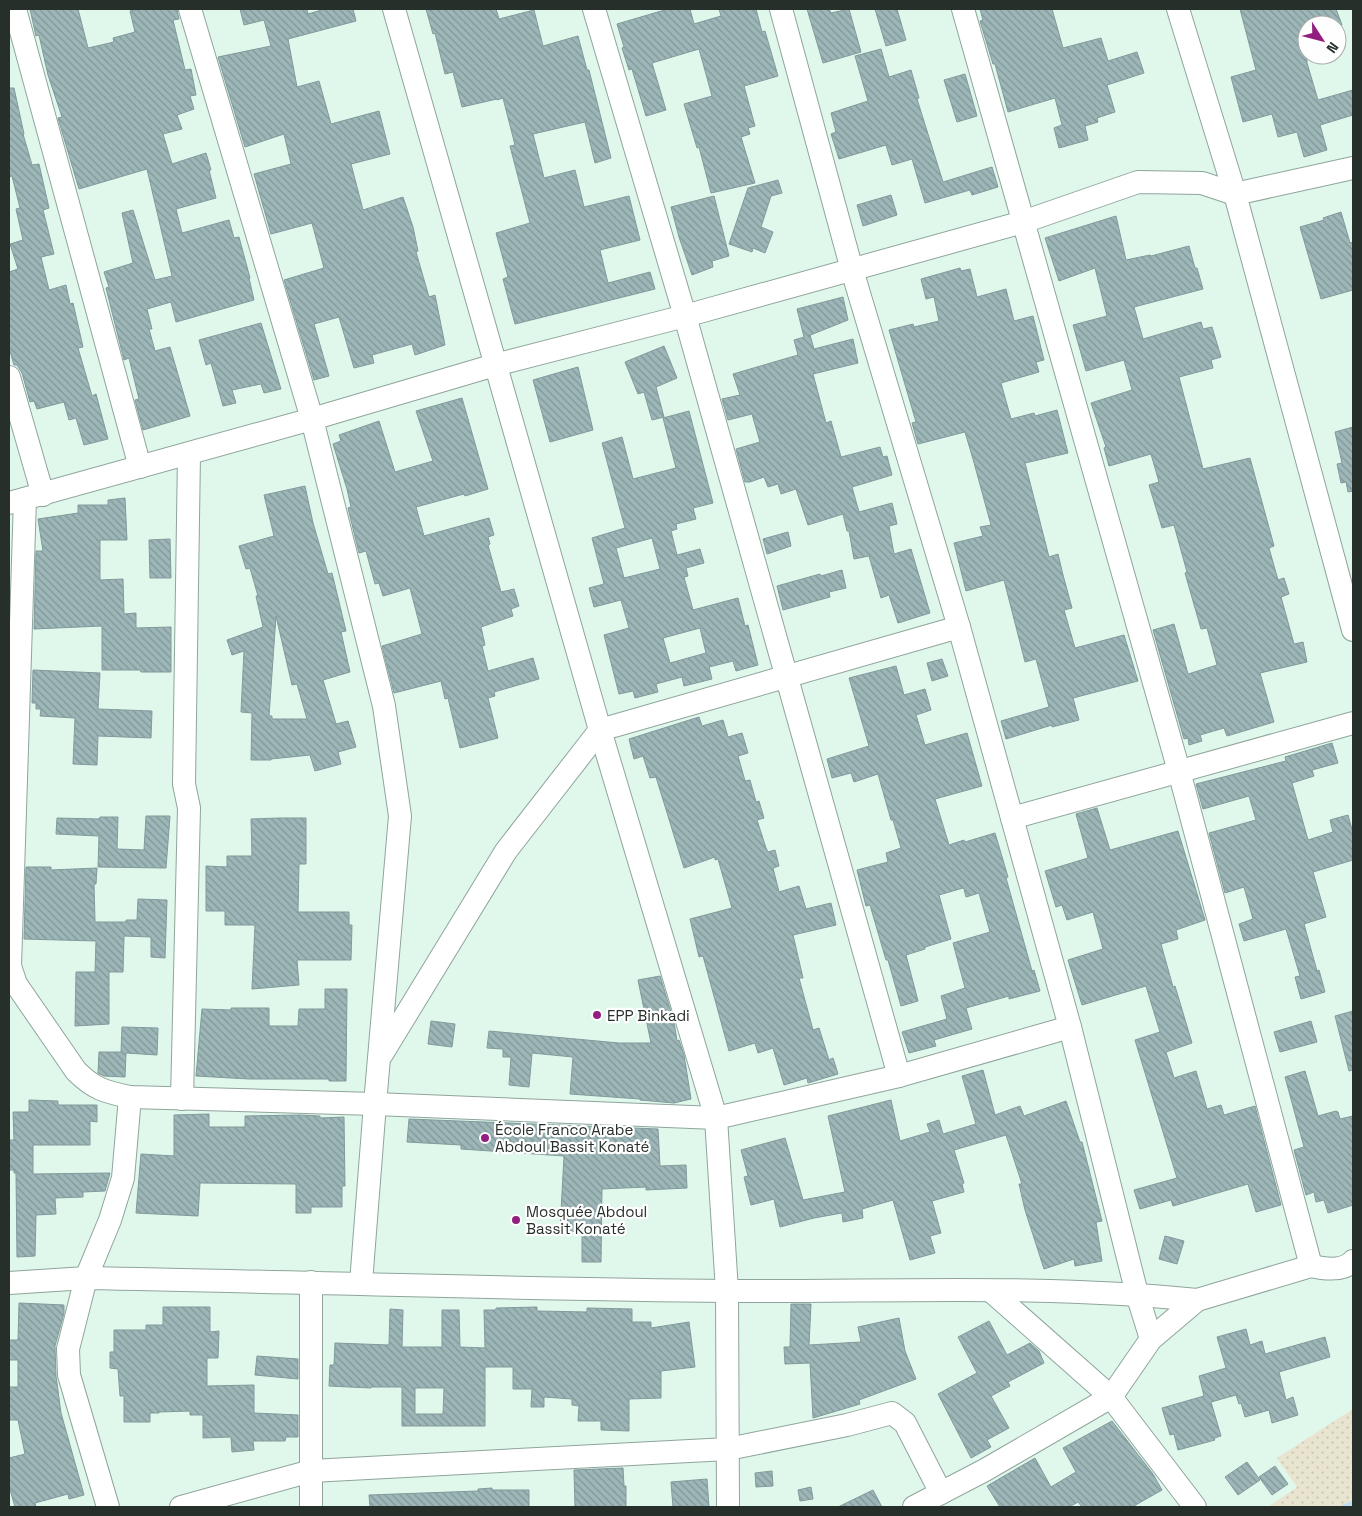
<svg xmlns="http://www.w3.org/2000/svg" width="1362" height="1516" viewBox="0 0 1362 1516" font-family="'Space Grotesk',sans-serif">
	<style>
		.grass { fill: url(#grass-dots) }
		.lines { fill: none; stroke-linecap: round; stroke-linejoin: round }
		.stream { stroke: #bfdef1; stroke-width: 5 }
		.building { fill: url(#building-back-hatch); stroke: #819a9b; fill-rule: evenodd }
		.minor-casing { stroke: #8fa59b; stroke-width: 24 }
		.minor { stroke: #fff; stroke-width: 22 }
		.poi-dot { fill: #921f7f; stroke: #fefefe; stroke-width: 2 }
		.labels { text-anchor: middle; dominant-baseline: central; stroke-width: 4.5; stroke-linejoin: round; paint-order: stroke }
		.poi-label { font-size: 15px; fill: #272f2b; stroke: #fefefe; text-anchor: start }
	</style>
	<defs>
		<pattern id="grass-dots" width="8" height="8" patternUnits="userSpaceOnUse" patternTransform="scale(1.25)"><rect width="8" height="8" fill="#e8e4cf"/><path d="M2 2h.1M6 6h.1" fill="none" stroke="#c7c4b2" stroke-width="1.8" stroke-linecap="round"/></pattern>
		<pattern id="building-back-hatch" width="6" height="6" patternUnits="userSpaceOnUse" patternTransform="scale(1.25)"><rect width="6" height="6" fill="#9db7b8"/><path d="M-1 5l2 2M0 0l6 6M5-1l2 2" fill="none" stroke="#809596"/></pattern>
	</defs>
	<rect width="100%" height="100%" fill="#e0f7ec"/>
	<!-- grass -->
	<path class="grass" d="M1353,1409V1507H1268L1297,1487L1277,1458Z"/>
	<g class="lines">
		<!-- stream -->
		<path class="stream" d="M1344,1507L1353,1503"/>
	</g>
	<!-- building -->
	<g class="building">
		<path d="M30,9H78L88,48L114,42L113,38L135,32L130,11L138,9H177L179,19L173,20L185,70L191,69L196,95L190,96L194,109L177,115L182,129L163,134L172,164L206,153L211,170H209L216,198L176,209L182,233L229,220L234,238L239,237L250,278H249L254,300L176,322L171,302L147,309L152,329H149L155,351L170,347L190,416L143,430L135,400L139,399L129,358L124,360L106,288L109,287L104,272L133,263L122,213L133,210L155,280L172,276L147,169L79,189L58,118L62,117L48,75L39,35L36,36Z"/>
		<path d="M240,9H307L308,14L325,9H353L356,21L288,39L297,87L319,81L331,124L379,111L390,154L351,164L363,210L403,197L413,227L418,251L416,252L429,297L435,295L445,345L415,355L412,344L372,355L374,363L354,368L339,317L314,324L329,376L314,380L284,280L324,268L312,223L271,234L254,174L291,164L284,134L245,147L218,57L271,46L264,20L244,25Z"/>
		<path d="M426,9H496L499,19L534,10L543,46L578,36L587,70H589L611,158L595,163L585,122L533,134L544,178L575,170L584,207L629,196L640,240L600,250L608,283L650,272L655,289L515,324L503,279L508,277L496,233L530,223L510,146L515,145L503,98L497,100V99L462,107L453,72L445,74L435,33L433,34Z"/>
		<path d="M668,9H690L694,24L721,16L719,9H756L762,32L765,31L778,76L744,86L755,126L748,128L750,134L741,137L755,183L711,193L699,147L697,148L684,104L712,96L699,49L652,63L666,110L646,116L632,69L629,70L622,48L624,47L617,24Z"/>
		<path d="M807,9H829L831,13L849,9L861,52L823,63Z"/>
		<path d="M875,9H897L906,40L886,46Z"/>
		<path d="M980,9H1052L1063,48L1101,38L1108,61L1137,52L1144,73L1107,85L1115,112L1097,118L1098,122L1085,126L1088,140L1059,148L1054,128L1062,125L1055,98L1008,112L995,64H993L980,21L983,20Z"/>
		<path d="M1240,9H1336L1342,25H1307V63L1318,100L1353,90V115L1320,125L1327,150L1304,157L1297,132L1278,137L1272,114L1243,122L1231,77L1256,70Z"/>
		<path d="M881,49L889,77L911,70L919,98L917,99L943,182L992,167L998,187L972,195L970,190L925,203L912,159L892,165L886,145L839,159L831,134L836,132L831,113L868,101L855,56Z"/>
		<path d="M965,74L977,116L957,122L944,80Z"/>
		<path d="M9,88H14L24,134H23L32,165L39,164L49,208L43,210L54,254L41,257L49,290L66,285L70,304L73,303L83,347L78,348L92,396L96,394L108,439L84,445L76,418L69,420L64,402L37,409L34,401L30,402L22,373L17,365H14L9,348V272L18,269L10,244L23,240L16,209L20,208L12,176L9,177Z"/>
		<path d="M778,180L782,193L771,196L761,227L773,232L765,253L753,248L752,252L729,244L748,188Z"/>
		<path d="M891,195L897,215L863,226L857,205Z"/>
		<path d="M714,196L729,256L712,261L713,267L692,275L679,237L671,207Z"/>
		<path d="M1341,212L1350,243L1353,242V290L1321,299L1300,227L1324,220L1323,218Z"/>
		<path d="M1116,216L1126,260L1150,255L1151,256L1189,246L1195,268H1197L1203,289L1134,307L1143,339L1201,322L1203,329L1212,327L1221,357L1211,360L1213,368L1179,377L1203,469L1250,458L1274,546L1269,548L1278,580L1284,578L1289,594L1281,597L1294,644L1303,642L1307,662L1260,673L1274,722L1227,736L1224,728L1200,735L1202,741L1189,745L1188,738L1184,739L1153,630L1174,624L1188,674L1217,665L1207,628L1201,629L1185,573L1187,572L1174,525L1162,528L1149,485L1159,482L1151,454L1109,466L1104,448L1106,447L1091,403L1132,390L1124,360L1086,371L1073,325L1107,316L1095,268L1059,281L1045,238Z"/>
		<path d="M960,268L961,271L970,269L977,297L1006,289L1014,321L1033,316L1044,360L1036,362L1039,372L1001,383L1011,419L1034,413L1035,416L1057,410L1068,453L1025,463L1049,557L1058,554L1063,575L1072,608L1064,610L1075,648L1124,635L1138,681L1073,698L1079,720L1052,727V725L1006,739L1001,721L1049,707L1036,659L1025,662L1004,580L966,591L954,543L983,536L980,527L991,525L973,459L965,432L918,444L912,423L916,422L889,330L913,324L914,327L939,321L934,297L926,299L921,279Z"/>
		<path d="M843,297L848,320L808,336L810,335L814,349L853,339L858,363L813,374L826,423L831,421L841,457L880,447L883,457L887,456L892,475L852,487L859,512L892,503L897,524L889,526L894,554L911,549L930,613L898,623L889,595L881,598L869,556L854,559L849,531H847L843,514L808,525L796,489L781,494L778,484L768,487L764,477L750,482H745L736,449L760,442L752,414L728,420L722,399L740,395L733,374L798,355L794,340L804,337L797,309Z"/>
		<path d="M261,323L281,389L264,393L261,384L232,390L236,403L223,406L211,363L206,365L199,340Z"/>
		<path d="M664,346L677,378L656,387L664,417L652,420L644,392L638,394L625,362Z"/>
		<path d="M578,367L593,430L550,442L533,380Z"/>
		<path d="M462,398L488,489L465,496L464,494L416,507L424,536L489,518L494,535L488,537L490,544L488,545L501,592L514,589L519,606L511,609L513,616L481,627L485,645L482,646L488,671L533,658L539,679L494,692L495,696L488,698L498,738L460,748L448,698L445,699L441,681L394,693L382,646L422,634L410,588L383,596L379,583L375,584L366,551L359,553L348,508L351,507L347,489L333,444L341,441L339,435L379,421L395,472L433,461L416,411Z"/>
		<path d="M689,411L713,503L693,508L696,519L676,524L677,529L671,531L677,555L700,549L704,563L686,568L688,576L684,577L693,610L738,598L745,626L748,625L758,665L736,671L733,661L709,667L712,679L684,686L682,677L656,684L658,692L635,698L633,691L619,694L604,635L629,628L621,600L594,607L589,588L604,584L592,538L625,528L602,443L622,437L633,479L676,468L663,418ZM652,538L660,569L624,578L616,548ZM700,628L706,653L670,663L663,638Z"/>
		<path d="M1353,427V491L1348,492L1346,482L1341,483L1337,464L1342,463L1335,432Z"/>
		<path d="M305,486L313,523L328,574L332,573L346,631L341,632L350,672L323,680L336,724L348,721L356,747L338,752L341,764L315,771L310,755L271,759V760H251L252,713L241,712L244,651L232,655L227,640L263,627L256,596H258L250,568L246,569L239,546L274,536L264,495ZM276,616L292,685L297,684L307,719H272V716H269Z"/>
		<path d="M125,498L127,540H100V580L123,579L124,614L136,613V628L171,627V672H141L140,670H102V626L34,629L36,551H43L38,519L78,513V505H108V500Z"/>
		<path d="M788,532L791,546L767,554L763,539Z"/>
		<path d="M170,539L171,578H150L149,540Z"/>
		<path d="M842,570L846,588L829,592L830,597L783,610L777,586L820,574L821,576Z"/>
		<path d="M942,659L948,676L932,681L927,663Z"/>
		<path d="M896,666L904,695L925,689L931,710L916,715L925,745L967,733L982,786L935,799L949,845L964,840L965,842L995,833L1008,877L1006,878L1032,971L1034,970L1040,991L1009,999V996L966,1008L972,1029L934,1040L936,1046L909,1053L902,1032L947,1019L941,996L965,988L953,943L990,932L979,893L966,897L964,889L963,888L939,895L951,939L925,947V949L906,955L918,1001L901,1006L888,960H886L870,905L866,906L857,870L888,862L886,853L901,848L893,820H891L878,774L854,782L851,773L832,778L827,759L869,746L849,678Z"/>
		<path d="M33,670L100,673L98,709L152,711L151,738L98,736L97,765L73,764L75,718L40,716L41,709H36V703H32Z"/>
		<path d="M699,717L702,726L723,720L728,737L742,733L748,753L738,756L745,781L750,780L756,802L759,801L764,818L757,820L766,848L768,852L775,850L779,866L773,868L779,892L799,886L806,909L831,903L836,925L793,935L803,978H799L813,1030L819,1028L829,1060L833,1058L838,1074L808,1083L807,1078L784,1085L773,1048L758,1053L755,1043L729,1051L703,956L699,957L690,919L732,908L718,859L715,860V857L684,868L656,777L650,778L643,756L634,759L629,739Z"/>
		<path d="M1332,743L1338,763L1312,770L1314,776L1292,783L1308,840L1333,832L1330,820L1348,815L1353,833V860L1313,872L1326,917L1304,924L1317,971L1319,970L1325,992L1301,999L1295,977L1300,976L1286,929L1244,941L1239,924L1253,919L1244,887L1225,893L1209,833L1256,820L1249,796L1203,809L1196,784L1286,761L1285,757Z"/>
		<path d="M1097,808L1110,850L1178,831L1205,920L1176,930L1178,939L1161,944L1173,987L1175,986L1192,1043L1166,1052L1174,1078L1196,1071L1207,1109L1221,1105L1224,1115L1255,1106L1281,1205L1256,1212L1248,1184L1173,1206L1171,1200L1140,1209L1134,1190L1177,1178L1135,1040L1160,1032L1146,986L1082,1005L1068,960L1103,949L1093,912L1067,920L1062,905L1056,907L1045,871L1088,858L1076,814Z"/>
		<path d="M146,816H170L166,868L98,867L99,836L56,834L57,818L99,819L100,817H118L117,849L144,850Z"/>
		<path d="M279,818H306V864H299L298,912H349V925H352L351,960H297L299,985L252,989L255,925H225V911H206V866L227,867V856H252L251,819Z"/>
		<path d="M26,867H51V870L97,868L96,884H94L95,922H126V920H137L138,899L167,900L165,958L151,957V937L124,936L123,972H109V1024L75,1026L76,972H95L96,941L24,939Z"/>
		<path d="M660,976L674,1022L677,1041L679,1040L684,1055L691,1099L674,1103L640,1100V1099L570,1094L573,1057L532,1053L529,1087L509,1085L511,1057H503V1049L487,1048L489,1031L619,1043H651L638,980Z"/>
		<path d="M325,989H347L346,1081H329V1079H249L196,1076L202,1009L231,1010V1008H269V1026H298L299,1009H325Z"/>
		<path d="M1353,1011V1070L1349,1071L1335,1016Z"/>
		<path d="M431,1021L455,1024L452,1047L428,1044Z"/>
		<path d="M1311,1021L1317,1042L1280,1052L1274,1032Z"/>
		<path d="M122,1027L158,1028L157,1055L126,1053L125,1077L104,1076L98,1073L99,1052H121Z"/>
		<path d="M983,1070L995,1115L1020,1106L1024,1116L1066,1101L1080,1142H1082L1102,1221L1096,1222L1102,1261L1075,1266L1074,1259L1044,1269L1025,1210L1019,1184H1022L1006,1135L954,1150L964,1183L962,1184L964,1192L932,1201L941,1233L930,1236L935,1253L910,1260L893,1200L862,1209L863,1218L843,1222L842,1213L814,1218L780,1227L774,1199L751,1205L744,1177L748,1176L741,1150L785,1138L803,1200L845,1192L828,1116L891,1100L900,1141L930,1132L927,1124L939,1120L943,1134L976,1124L962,1076Z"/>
		<path d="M1305,1071L1318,1116L1336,1111L1338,1112L1340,1119L1353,1116V1205L1328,1213L1324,1200L1316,1202L1314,1192L1306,1195L1294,1150L1304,1147L1285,1077Z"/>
		<path d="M29,1100L58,1101V1105H97V1122L90,1121V1145H33V1174L110,1173L105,1191L83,1192V1197L55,1198L56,1214L36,1215L35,1256L17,1257L16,1173H14V1170H9V1140H14L13,1112H29Z"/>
		<path d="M209,1114V1127H245V1116L300,1115L320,1116V1118L344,1117L345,1186H342V1207H311V1213H296V1184L200,1183L198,1216L136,1213L141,1154L174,1156V1115Z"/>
		<path d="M409,1119L658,1129L660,1166L686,1165L687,1188L646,1190V1187L602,1189L601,1262H582V1232L560,1230L564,1156L461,1149V1145L407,1142Z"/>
		<path d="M1165,1236L1184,1241L1177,1264L1159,1259Z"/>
		<path d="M19,1303L64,1305V1313L55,1346L56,1376L61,1413L84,1495L69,1499L68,1494L35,1503L36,1507H15L9,1486V1458L25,1454L18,1420H10L9,1412V1387H18V1360H9V1340H18Z"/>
		<path d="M791,1304H811L809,1345L861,1342L858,1327L899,1318L905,1351L916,1379L859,1400L860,1404L813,1418L810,1363L785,1364L784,1347H790Z"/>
		<path d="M163,1307H210V1332L219,1331L218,1358H207V1386L254,1385V1413L298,1415V1437H286L285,1441H253L254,1450L232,1452L231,1437L203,1438V1415H190V1411L159,1412V1413H150V1422H124V1396H120L118,1369L110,1368V1352H114V1330H146V1325H163Z"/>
		<path d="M537,1307V1311L587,1312V1308L632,1309V1322H651V1328L689,1322L695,1367L661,1371V1398L629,1399V1431L601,1430V1421H578L579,1406L572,1405V1399L544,1397V1407H531L532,1389H513V1367H485V1426H402V1387H371V1388L329,1386L330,1365H334L335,1343L389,1345L390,1309L403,1310L402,1347H442V1310H459L460,1347L485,1348L484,1310H496V1308ZM415,1388H444L443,1414H415Z"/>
		<path d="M989,1321L1007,1355L1030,1343L1039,1351L1044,1363L1008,1382L1010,1386L991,1396L1009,1428L987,1440L991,1447L971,1458L938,1394L977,1373L958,1337Z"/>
		<path d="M1246,1329L1250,1345L1262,1341L1265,1354L1325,1337L1330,1357L1279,1372L1286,1400L1293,1397L1298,1415L1272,1423L1269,1410L1245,1417L1241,1403L1239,1404L1236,1395L1211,1402L1221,1436L1214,1438L1215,1440L1178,1450L1174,1434L1170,1435L1162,1408L1204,1396L1199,1376L1226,1368L1217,1337Z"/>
		<path d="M257,1356L298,1359V1379L255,1375Z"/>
		<path d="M1112,1421L1153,1474L1162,1490L1132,1507H1082L1078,1502L1069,1507H1000L987,1486L1035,1458L1051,1487L1076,1472L1063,1448Z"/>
		<path d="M1247,1462L1260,1480L1238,1495L1225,1477Z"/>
		<path d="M1275,1466L1288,1484L1272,1495L1259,1477Z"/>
		<path d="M623,1468L624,1486H626V1507H575L574,1470Z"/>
		<path d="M772,1471L773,1486L756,1487L755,1473Z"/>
		<path d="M707,1479L709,1507H673L671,1482Z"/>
		<path d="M811,1487L813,1499L800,1501L798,1490Z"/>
		<path d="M492,1488V1490H529V1507H479V1506L370,1507L369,1495L478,1491V1489Z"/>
		<path d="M873,1490L882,1507H838Z"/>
	</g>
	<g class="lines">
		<!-- minor casing -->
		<g class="minor-casing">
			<g id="minor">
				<path d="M15,9L140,467"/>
				<path d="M190,9L312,419L384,706L400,816L375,1104L361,1283"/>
				<path d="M394,9L600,730L716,1118L727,1291L728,1507"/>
				<path d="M594,9L685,316L899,1076"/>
				<path d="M781,9L852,270L959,627L1012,818L1070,1027L1137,1294L1151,1339"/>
				<path d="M963,9L1179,771L1311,1266"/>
				<path d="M1178,9L1235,194L1353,630"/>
				<path d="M9,377L43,495"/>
				<path d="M25,499L10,966L16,984L76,1071C94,1089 105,1092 130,1097L375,1104L716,1118L899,1076L1070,1027"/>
				<path d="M9,503L312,419L495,365L685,316L1023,222L1138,182L1202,183L1235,194L1353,168"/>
				<path d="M1012,818L1353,723"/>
				<path d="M382,1054L506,851L600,730L959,627"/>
				<path d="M182,1099L189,808L184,784L189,454"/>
				<path d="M311,1282V1507"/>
				<path d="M9,1283L86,1278C300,1282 514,1289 728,1291C884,1292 1042,1284 1197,1300"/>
				<path d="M991,1291L1111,1397L1195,1507"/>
				<path d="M108,1507L69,1375L68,1349L86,1278L110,1220L123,1178L130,1097"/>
				<path d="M181,1507L311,1471L728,1449L847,1425L892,1413L905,1423L941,1493"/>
				<path d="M914,1507L985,1470L1111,1397L1151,1339L1197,1300L1311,1266C1324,1269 1343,1272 1353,1261"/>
			</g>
		</g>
		<!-- minor -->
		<use href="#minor" class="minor"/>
	</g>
	<!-- markers -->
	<g class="poi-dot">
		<circle cx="597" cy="1015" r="5"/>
		<circle cx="485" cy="1138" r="5"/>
		<circle cx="516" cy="1220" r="5"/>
	</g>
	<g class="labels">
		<!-- poi labels -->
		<g class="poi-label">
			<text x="607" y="1015">EPP Binkadi</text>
			<text x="495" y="1129">École Franco Arabe<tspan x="495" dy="17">Abdoul Bassit Konaté</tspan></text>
			<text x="526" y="1211">Mosquée Abdoul<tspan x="526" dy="17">Bassit Konaté</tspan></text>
		</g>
	</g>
	<!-- border -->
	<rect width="1362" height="1516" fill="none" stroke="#272f2b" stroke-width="20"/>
	<!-- north arrow -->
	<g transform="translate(1322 40) rotate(126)"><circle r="24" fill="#fefefe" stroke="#a8abaa"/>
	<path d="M0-4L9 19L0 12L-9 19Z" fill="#921f7f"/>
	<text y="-8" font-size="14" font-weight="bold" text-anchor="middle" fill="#272f2b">N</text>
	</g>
</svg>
